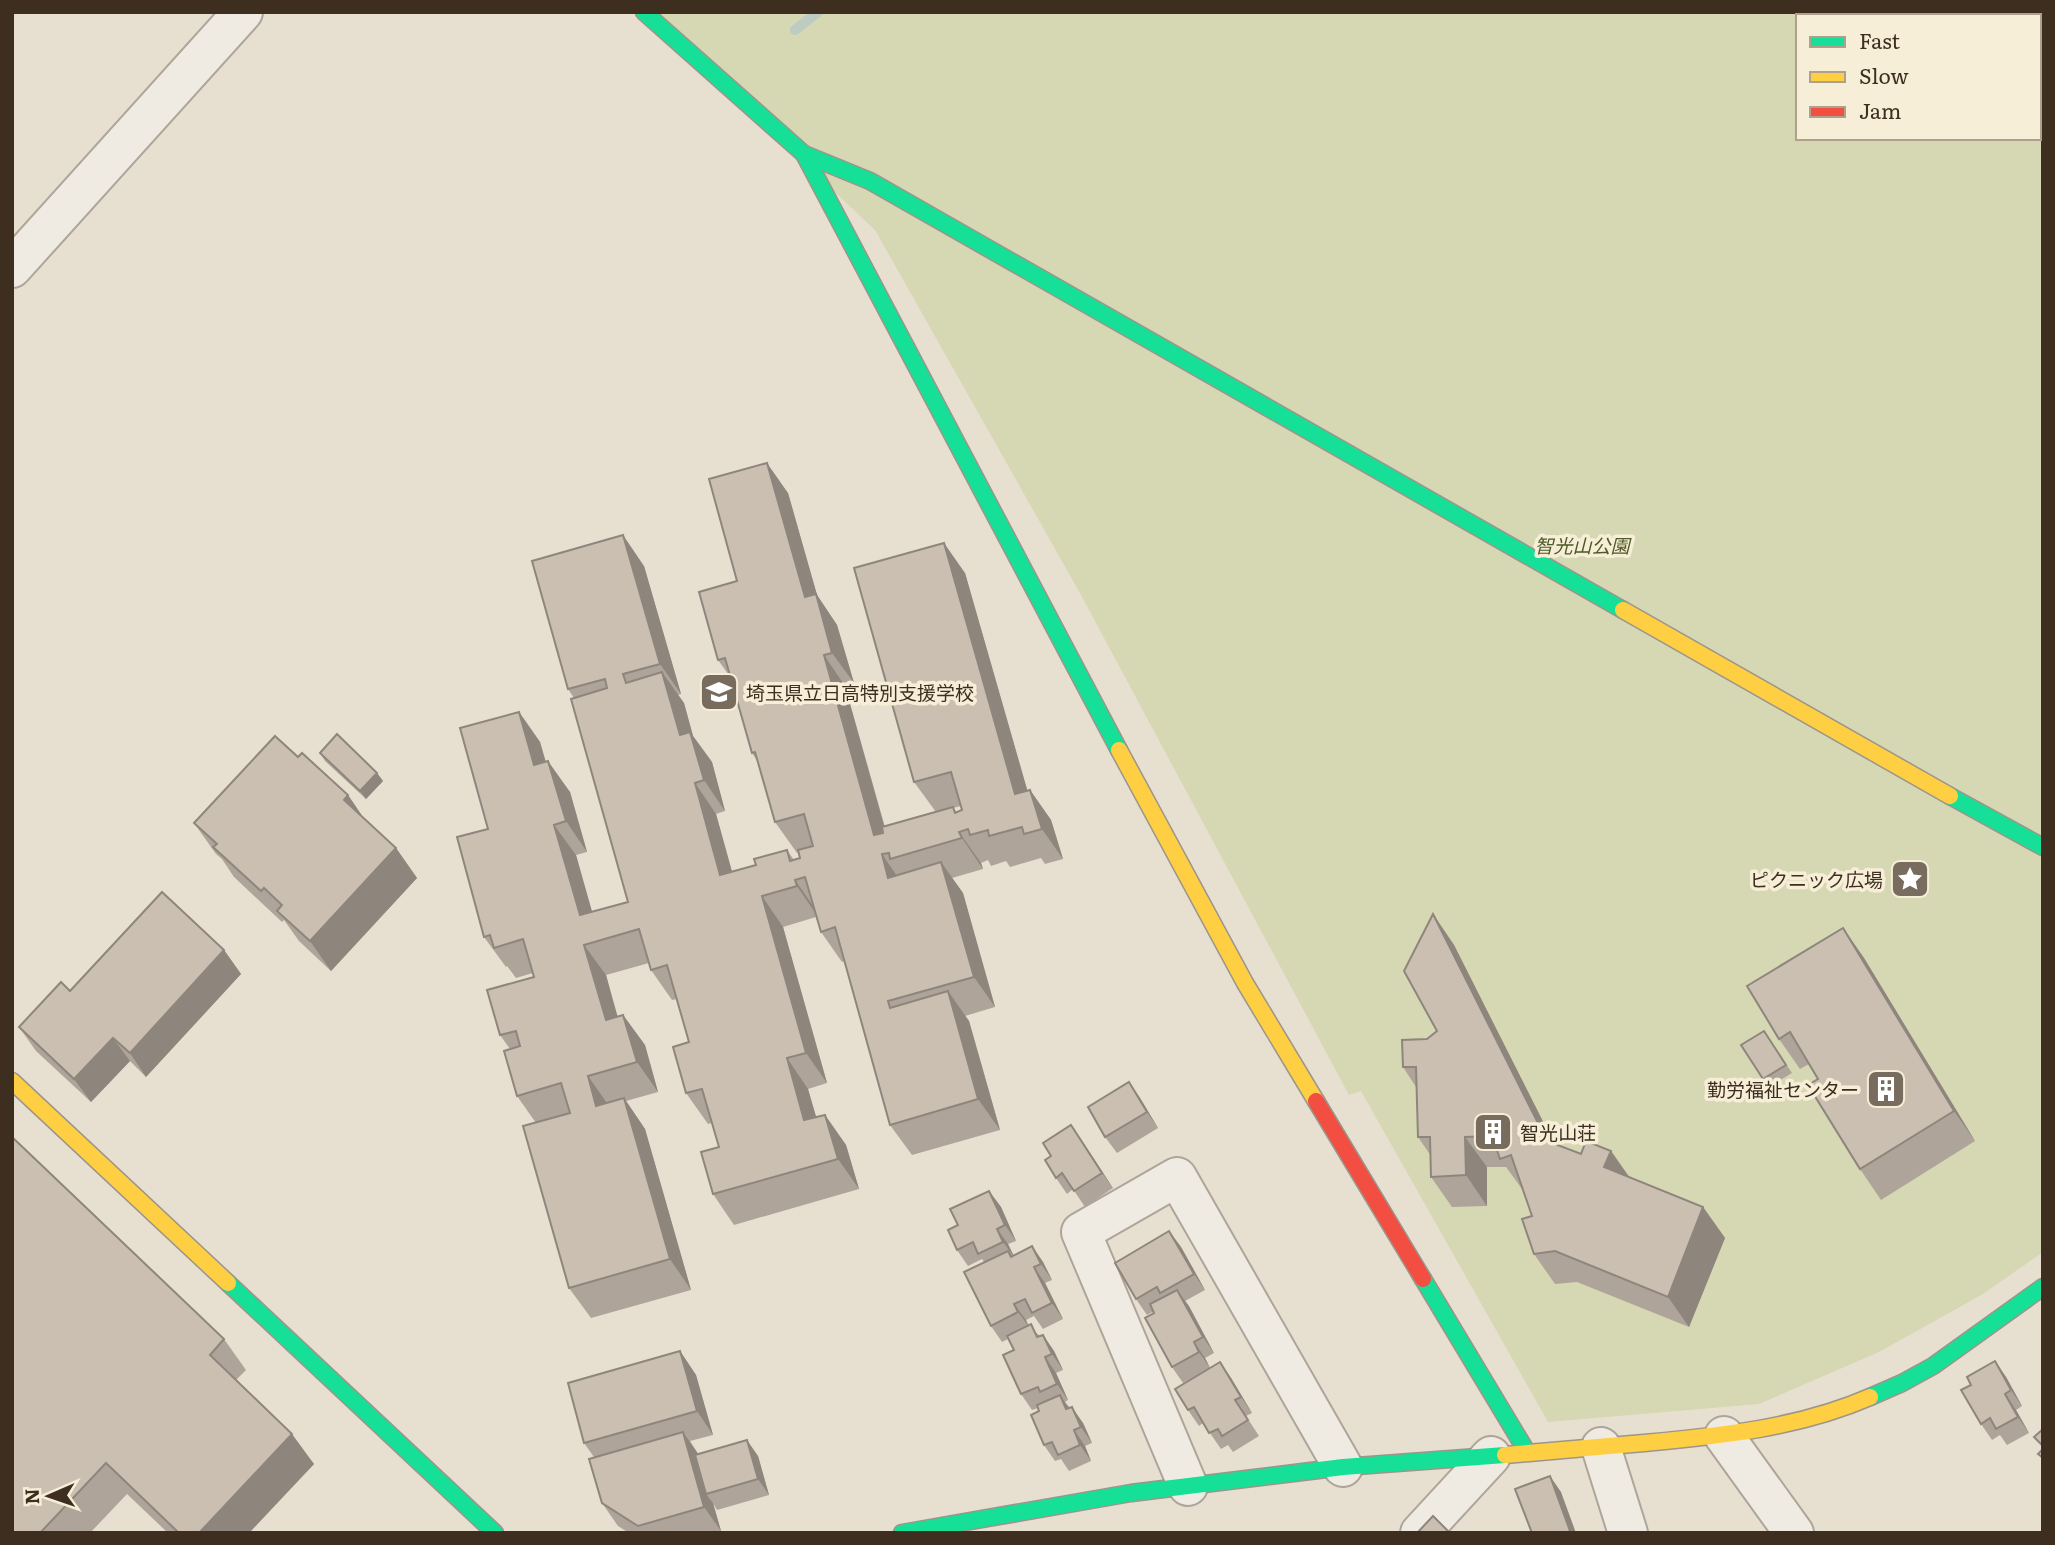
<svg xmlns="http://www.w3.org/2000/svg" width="2055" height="1545" viewBox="0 0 2055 1545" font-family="Literata,'Noto Sans JP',serif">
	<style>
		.green { fill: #d6d7b3; fill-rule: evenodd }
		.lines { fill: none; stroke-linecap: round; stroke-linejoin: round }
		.stream { stroke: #bcccc2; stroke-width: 10 }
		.street-casing { stroke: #ada599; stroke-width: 42 }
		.fast-casing { stroke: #9c958a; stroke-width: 19 }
		.slow-casing { stroke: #9c958a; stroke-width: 19 }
		.jam-casing { stroke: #9c958a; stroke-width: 19 }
		.street { stroke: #efebe3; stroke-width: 38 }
		.fast { stroke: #16e098; stroke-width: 16 }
		.slow { stroke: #ffcf43; stroke-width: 16 }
		.jam { stroke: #f24e42; stroke-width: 16 }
		.wall { fill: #afa499; fill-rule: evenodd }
		.shaded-wall { fill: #8e867d }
		.building { fill: #cbbfb2; stroke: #8e867d; stroke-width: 2 }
		.labels { text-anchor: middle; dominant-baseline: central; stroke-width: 7; stroke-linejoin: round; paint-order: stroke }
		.park-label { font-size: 19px; font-style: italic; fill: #4d5a26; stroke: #f7eed8 }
		.poi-label { font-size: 19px; fill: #3d2e20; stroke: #f7eed8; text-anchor: start }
	</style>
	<rect width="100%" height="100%" fill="#e7e0d1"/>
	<!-- green -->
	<path class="green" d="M644,12H2043V1252L1983,1294L1879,1352L1759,1404L1548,1422L1361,1091L1349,1095L1081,595L875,230ZM1798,16H2039V138H1798Z"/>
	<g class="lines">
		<!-- stream -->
		<path class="stream" d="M795,30L818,12"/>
		<!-- street casing -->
		<g class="street-casing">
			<g id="street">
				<path d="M12,268L243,12"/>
				<path d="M1724,1436L1794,1533"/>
				<path d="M1601,1447L1628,1533"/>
				<path d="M1188,1486L1081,1232L1177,1177L1343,1467"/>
				<path d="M1420,1533L1491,1456"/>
			</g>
		</g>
		<!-- fast casing -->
		<g class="fast-casing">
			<g id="fast">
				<path d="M644,12L804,154L1119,750"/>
				<path d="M804,154L870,181L1623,610"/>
				<path d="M1950,796L2043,847"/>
				<path d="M1423,1279L1527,1452"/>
				<path d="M228,1283L495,1533"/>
				<path d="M1870,1397L1902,1383L1933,1366L2043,1287"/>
				<path d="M902,1533L1131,1493L1343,1467L1505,1455"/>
			</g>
		</g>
		<!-- slow casing -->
		<g class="slow-casing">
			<g id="slow">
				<path d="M1623,610L1950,796"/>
				<path d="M1119,750L1245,983L1316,1101"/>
				<path d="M12,1081L228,1283"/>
				<path d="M1505,1455C1551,1451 1598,1447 1644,1443C1720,1436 1799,1428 1870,1397"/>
			</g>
		</g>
		<!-- jam casing -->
		<g class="jam-casing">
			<path id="jam" d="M1316,1101L1423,1279"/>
		</g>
		<!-- street -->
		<use href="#street" class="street"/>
		<!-- fast -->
		<use href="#fast" class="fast"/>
		<!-- slow -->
		<use href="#slow" class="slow"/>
		<!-- jam -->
		<use href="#jam" class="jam"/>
	</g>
	<!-- wall -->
	<g class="wall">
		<path d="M788,493L817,595L837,625L854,683L845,686L885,827L936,812L914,782L965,573L1027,790H1030L1051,820L1063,859L1045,864L1041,858L1010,867L1006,861L991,866L988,860L981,863L983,869L952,878L963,893L995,1007L965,1016L969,1021L1000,1130L912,1155L890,1125L844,961L842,962L821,932L816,917L783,927L827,1083L808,1089L816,1117L825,1115L846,1145L859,1189L734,1225L713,1194L719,1147L712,1123L708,1124L686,1093L689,1042L677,999L672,1000L651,970L649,963L606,975L617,1017L623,1015L645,1045L658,1092L626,1101L645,1129L691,1290L591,1318L569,1288L536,1123L517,1096L510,1049L500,1035L534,977L533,973L516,978L507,966L506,967L484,937L488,829L519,712L540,742L546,762L570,792L587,852L576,855L592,912L628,902L574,698L568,689L644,566L681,694L678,695L684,703L693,736L712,762L725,811L716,814L732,871L756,865L787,850L794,860L800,858L798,852L797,853L775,822L758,762L752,753L731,678L718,660L737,581ZM961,806L962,810L957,812L953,808Z"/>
		<path d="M320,753L377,773L383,781L366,799L325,761Z"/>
		<path d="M298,757L348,795L364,819L396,848L417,878L331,971L299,941L284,920L282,922L234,877L222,859L216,854L194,823Z"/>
		<path d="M1433,914L1454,945L1554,1144L1581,1154L1611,1151L1629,1177L1703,1207L1725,1238L1689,1327L1577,1282L1555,1284L1534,1254L1532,1216L1523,1189H1522L1506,1167H1487V1206L1452,1207L1431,1177V1156L1418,1137L1416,1087L1403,1067L1427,1039L1437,1031Z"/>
		<path d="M1843,928L1864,958L1975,1141L1881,1200L1860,1169L1818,1079L1809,1064L1800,1069L1779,1039Z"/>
		<path d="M224,950L241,974L146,1077L130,1061L91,1102L36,1051L19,1027L70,991Z"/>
		<path d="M1764,1031L1792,1073L1769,1087L1741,1045Z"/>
		<path d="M1129,1082L1140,1098L1158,1128L1117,1153L1105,1137Z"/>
		<path d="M1082,1141L1113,1188L1085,1207L1073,1189L1067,1194L1056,1178Z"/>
		<path d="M989,1191L1001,1207L1016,1241L1008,1244L1014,1256L1032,1246L1043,1262L1052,1280L1045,1283L1063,1319L1043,1329L1034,1316L1026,1320L1028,1326L1040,1336L1043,1335L1054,1351L1063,1370L1056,1373L1068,1400L1065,1402L1083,1423L1092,1443L1085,1446L1091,1461L1069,1471L1061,1459L1055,1461L1044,1445L1038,1408L1032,1410L1021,1394L1014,1350L1008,1339L1002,1342L991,1326L984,1262L982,1259L968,1266L957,1250L958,1225Z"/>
		<path d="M1169,1231L1181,1247L1205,1290L1185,1301L1214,1353L1205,1358L1210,1368L1220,1362L1231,1378L1252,1413L1246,1416L1259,1436L1233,1452L1228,1445L1221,1449L1203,1423L1199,1426L1188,1410L1198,1375L1183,1383L1172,1367L1154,1311L1147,1315L1136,1299Z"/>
		<path d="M224,1339L246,1370L236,1380L314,1464L249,1533H168L127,1494L90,1533H12Z"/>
		<path d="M680,1351L696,1375L713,1435L690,1441L698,1454L758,1456L769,1495L717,1510L713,1503L721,1531L714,1533H629L618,1526L602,1503L594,1457L584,1443Z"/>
		<path d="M1995,1361L2006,1377L2022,1406L2016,1410L2029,1433L2007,1445L2000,1435L1992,1440L1981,1424Z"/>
	</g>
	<!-- shaded-wall -->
	<g class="shaded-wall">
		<path d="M767,463L788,493L817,595L837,625L854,683L832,653L805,597Z"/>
		<path d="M623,535L644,566L681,694L660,664Z"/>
		<path d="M944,543L965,573L1037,824L1015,794Z"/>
		<path d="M824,655L845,686L893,858L874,835Z"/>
		<path d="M662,672L684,703L693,736L712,762L725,811L704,780L680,735Z"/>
		<path d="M519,712L540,742L555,796L534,765Z"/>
		<path d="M548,761L570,792L587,852L566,821Z"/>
		<path d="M377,773L383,781L366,799L360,791Z"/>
		<path d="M695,783L716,814L741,905L720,875Z"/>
		<path d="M1030,790L1051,820L1063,859L1042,829Z"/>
		<path d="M348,795L369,826L344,800Z"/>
		<path d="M554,825L576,855L600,940L580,915Z"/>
		<path d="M959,832L981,863L983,869L962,838Z"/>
		<path d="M396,848L417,878L331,971L310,941Z"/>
		<path d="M882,854L903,885L888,878Z"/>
		<path d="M941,862L963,893L995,1007L974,977Z"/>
		<path d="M795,880L816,910L818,917L797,886Z"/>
		<path d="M762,896L783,927L827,1083L806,1053Z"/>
		<path d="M1433,914L1454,945L1568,1171L1547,1141Z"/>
		<path d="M1843,928L1864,958L1975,1141L1954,1111Z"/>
		<path d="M584,945L606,975L627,1050L606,1020Z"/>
		<path d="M224,950L241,974L146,1077L130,1053Z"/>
		<path d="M948,991L969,1021L1000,1130L978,1099Z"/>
		<path d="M623,1015L645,1045L658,1092L637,1062Z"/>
		<path d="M113,1038L130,1061L91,1102L74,1079Z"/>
		<path d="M787,1058L808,1089L826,1151L804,1120Z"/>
		<path d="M588,1076L609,1106H596Z"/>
		<path d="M1129,1082L1140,1098L1158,1128L1147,1112Z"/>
		<path d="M624,1098L645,1129L691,1290L670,1259Z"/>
		<path d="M825,1115L846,1145L859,1189L838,1159Z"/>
		<path d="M1071,1125L1082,1141L1113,1188L1102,1173Z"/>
		<path d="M1465,1137L1487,1167V1206L1466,1175Z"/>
		<path d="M1611,1151L1632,1181L1604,1167Z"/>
		<path d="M989,1191L1001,1207L1016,1241L1005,1225Z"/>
		<path d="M1703,1207L1725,1238L1689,1327L1668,1297Z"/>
		<path d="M997,1229L1008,1244L1014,1257L1003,1242Z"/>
		<path d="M1169,1231L1181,1247L1205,1290L1194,1274Z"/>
		<path d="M1032,1246L1043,1262L1052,1280L1041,1264Z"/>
		<path d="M1034,1267L1045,1283L1063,1319L1052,1303Z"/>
		<path d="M1177,1290L1189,1306L1214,1353L1203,1337Z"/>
		<path d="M1014,1304L1026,1320L1030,1328L1018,1312Z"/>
		<path d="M1043,1335L1054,1351L1063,1370L1052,1354Z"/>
		<path d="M1194,1342L1205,1358L1210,1368L1199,1352Z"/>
		<path d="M680,1351L696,1375L713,1435L697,1411Z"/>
		<path d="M1045,1357L1056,1373L1068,1400L1057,1384Z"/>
		<path d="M1995,1361L2006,1377L2022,1406L2011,1390Z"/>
		<path d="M1220,1362L1231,1378L1252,1413L1241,1397Z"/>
		<path d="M2005,1394L2016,1410L2029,1433L2018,1417Z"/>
		<path d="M1060,1395L1071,1411L1066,1409Z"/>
		<path d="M1072,1407L1083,1423L1092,1443L1081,1427Z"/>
		<path d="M1074,1430L1085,1446L1091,1461L1080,1445Z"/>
		<path d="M683,1432L699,1455L706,1494L713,1503L721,1531L704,1507Z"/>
		<path d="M292,1434L314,1464L249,1533H199Z"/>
		<path d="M747,1440L758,1456L769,1495L758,1479Z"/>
		<path d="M1550,1476L1561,1492L1576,1533H1572L1570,1531Z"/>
	</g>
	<!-- building -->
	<g class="building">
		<path d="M767,463L805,597L816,594L832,653L824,655L874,835L883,833L882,827L953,807L955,813L962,810L951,772L914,782L854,568L944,543L1015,794L1030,790L1042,829L1024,834L1022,827L989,836L988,830L970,835L968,829L959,832L962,838L890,859L889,853L882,854L888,878L941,862L974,977L888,1001L890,1008L948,991L978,1099L890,1125L835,927L821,932L805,877L795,880L797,886L762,896L806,1053L787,1058L804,1120L825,1115L838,1159L713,1194L701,1152L719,1147L702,1089L686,1093L673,1047L689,1042L667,965L651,970L639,929L584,945L606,1020L623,1015L637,1062L588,1076L596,1106L624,1098L670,1259L569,1288L523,1126L570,1113L561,1083L517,1096L504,1051L520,1046L516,1031L500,1035L487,990L534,977L523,939L494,948L490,935L484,937L457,837L488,829L460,728L519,712L534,765L548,761L566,821L554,825L580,915L628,902L571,699L607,688L605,679L568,689L532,561L623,535L660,664L623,674L626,683L662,672L680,735L690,732L704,780L695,783L720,875L756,865L754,859L787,850L790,861L800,858L798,850L813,846L804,814L775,822L755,752L752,753L725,658L718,660L699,592L737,581L709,479Z"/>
		<path d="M337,734L377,773L360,791L320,753Z"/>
		<path d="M275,736L298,757L302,753L348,795L344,800L396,848L310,941L277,911L282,905L264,888L261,891L213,847L217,844L194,823Z"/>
		<path d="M162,892L224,950L130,1053L113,1038L74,1079L19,1027L61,982L70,991Z"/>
		<path d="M1433,914L1547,1141L1581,1154L1586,1141L1611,1151L1604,1167L1703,1207L1668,1297L1555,1251L1534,1254L1522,1219L1532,1216L1511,1155L1500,1159L1492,1136L1465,1137L1466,1175L1431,1177L1430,1137H1418L1416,1067H1403L1402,1040L1427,1039L1437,1031L1404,971Z"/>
		<path d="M1843,928L1954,1111L1860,1169L1808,1085L1818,1079L1790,1032L1779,1039L1747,986Z"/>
		<path d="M1764,1031L1786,1065L1763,1079L1741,1045Z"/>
		<path d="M1129,1082L1147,1112L1105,1137L1088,1107Z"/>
		<path d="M1071,1125L1102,1173L1074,1191L1062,1173L1056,1178L1045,1160L1051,1156L1043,1143Z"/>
		<path d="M12,1137L224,1339L210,1355L292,1434L199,1533H179L106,1463L40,1533H12Z"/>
		<path d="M989,1191L1005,1225L997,1229L1003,1242L978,1254L973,1242L957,1250L948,1230L958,1225L950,1209Z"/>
		<path d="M1169,1231L1194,1274L1160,1293L1157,1287L1136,1299L1115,1263Z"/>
		<path d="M1032,1246L1041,1264L1034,1267L1052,1303L1032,1313L1025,1299L1014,1304L1018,1312L991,1326L964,1272L1008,1251L1011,1257Z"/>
		<path d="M1177,1290L1203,1337L1194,1342L1199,1352L1172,1367L1145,1318L1154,1313L1150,1304Z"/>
		<path d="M1031,1324L1037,1337L1043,1335L1052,1354L1045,1357L1057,1384L1040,1392L1038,1387L1021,1394L1003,1355L1014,1350L1007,1336Z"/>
		<path d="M680,1351L697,1411L584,1443L568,1383Z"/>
		<path d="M1995,1361L2011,1390L2005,1394L2018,1417L1996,1429L1990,1418L1981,1424L1961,1390L1971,1385L1967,1377Z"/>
		<path d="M1220,1362L1241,1397L1235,1400L1248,1420L1222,1436L1218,1429L1209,1433L1194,1407L1188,1410L1175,1389Z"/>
		<path d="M1060,1395L1066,1409L1072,1407L1081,1427L1074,1430L1080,1445L1058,1455L1052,1442L1044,1445L1031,1415L1039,1411L1037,1405Z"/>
		<path d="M2043,1429V1446L2034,1437Z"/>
		<path d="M683,1432L704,1507L638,1526L602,1503L589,1459Z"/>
		<path d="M747,1440L758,1479L706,1494L695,1455Z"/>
		<path d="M2043,1449V1458L2038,1454Z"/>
		<path d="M1550,1476L1570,1531L1565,1533H1532L1515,1489Z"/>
		<path d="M1433,1516L1450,1533H1417Z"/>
	</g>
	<!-- icons -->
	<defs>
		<g id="school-square" transform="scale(2.0125)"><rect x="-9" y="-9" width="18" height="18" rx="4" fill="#786c5e" stroke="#f7eed8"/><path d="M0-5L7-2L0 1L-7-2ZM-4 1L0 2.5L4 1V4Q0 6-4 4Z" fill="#fff"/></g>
		<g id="sight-square" transform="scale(2.0125)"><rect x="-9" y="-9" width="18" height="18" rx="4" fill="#786c5e" stroke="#f7eed8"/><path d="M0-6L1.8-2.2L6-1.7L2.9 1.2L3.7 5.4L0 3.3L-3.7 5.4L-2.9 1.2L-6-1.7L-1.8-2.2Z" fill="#fff"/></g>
		<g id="building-square" transform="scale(2.0125)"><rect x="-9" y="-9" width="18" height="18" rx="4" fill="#786c5e" stroke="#f7eed8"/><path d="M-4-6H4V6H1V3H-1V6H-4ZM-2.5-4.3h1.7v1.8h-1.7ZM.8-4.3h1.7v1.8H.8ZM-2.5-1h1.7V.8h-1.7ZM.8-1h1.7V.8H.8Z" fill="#fff"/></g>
	</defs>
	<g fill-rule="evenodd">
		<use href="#school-square" x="719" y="692"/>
		<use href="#sight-square" x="1910" y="879"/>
		<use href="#building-square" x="1886" y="1089"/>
		<use href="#building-square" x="1493" y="1132"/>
	</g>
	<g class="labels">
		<!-- park labels -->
		<g class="park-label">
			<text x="1582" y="545">智光山公園</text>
		</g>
		<!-- poi labels -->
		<g class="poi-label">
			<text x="746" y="692">埼玉県立日高特別支援学校</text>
			<text x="1883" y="879" text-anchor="end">ピクニック広場</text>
			<text x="1859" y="1089" text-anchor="end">勤労福祉センター</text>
			<text x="1520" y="1132">智光山荘</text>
		</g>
	</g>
	<!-- border -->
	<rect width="2055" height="1545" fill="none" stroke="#3d2e20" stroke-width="28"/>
	<!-- legend -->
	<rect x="1796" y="14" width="245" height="126" fill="#f7eed8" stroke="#ada18e" stroke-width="2"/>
	<rect x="1810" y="37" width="35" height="10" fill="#16e098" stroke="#ada18e" stroke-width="2"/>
	<text x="1859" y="49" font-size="21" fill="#3d2e20">Fast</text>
	<rect x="1810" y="72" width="35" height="10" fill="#ffcf43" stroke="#ada18e" stroke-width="2"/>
	<text x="1859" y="84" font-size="21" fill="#3d2e20">Slow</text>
	<rect x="1810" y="107" width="35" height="10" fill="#f24e42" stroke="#ada18e" stroke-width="2"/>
	<text x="1859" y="119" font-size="21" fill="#3d2e20">Jam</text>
	<!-- north arrow -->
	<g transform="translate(49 1496) rotate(268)" stroke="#f7eed8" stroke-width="5" paint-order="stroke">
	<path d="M0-5L12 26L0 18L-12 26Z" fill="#3d2e20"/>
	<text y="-10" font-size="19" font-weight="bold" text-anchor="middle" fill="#3d2e20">N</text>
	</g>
</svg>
